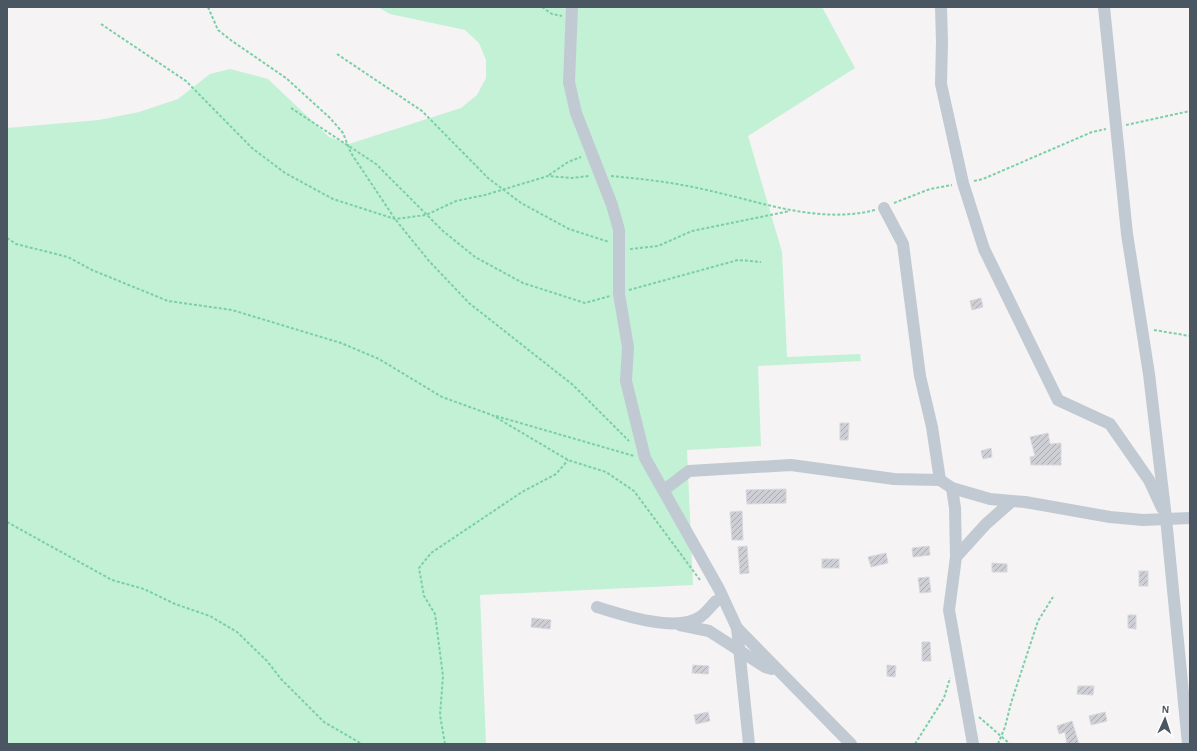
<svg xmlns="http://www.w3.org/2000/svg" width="1197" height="751" viewBox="0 0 1197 751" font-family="'Alegreya Sans',sans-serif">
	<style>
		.green { fill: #c3f1d5 }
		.building { fill: url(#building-hatch); stroke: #d7d9de }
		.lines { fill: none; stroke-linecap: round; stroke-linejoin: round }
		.path { stroke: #7ad0a6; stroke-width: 2; stroke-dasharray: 3 2; stroke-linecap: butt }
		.street { stroke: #c1cad2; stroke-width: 12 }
	</style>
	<defs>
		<pattern id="building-hatch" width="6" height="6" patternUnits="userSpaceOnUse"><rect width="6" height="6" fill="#cdcfd5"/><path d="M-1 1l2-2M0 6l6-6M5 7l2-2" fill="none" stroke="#a8abb0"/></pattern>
	</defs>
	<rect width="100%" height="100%" fill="#f5f3f3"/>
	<!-- green -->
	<path class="green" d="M378,7H822L855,68L748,136L782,252L787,357L860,354L861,361L758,366L761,446L687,450L693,585L480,595L486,744H7V128L99,120L139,112L178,99L210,74L230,69L268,79L329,137L349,144L461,108L477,95L486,78V60L479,43L465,30L390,14Z"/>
	<!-- building -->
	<g class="building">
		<path d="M981,298L983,307L972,310L970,301Z"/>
		<path d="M840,423H849L848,440H840Z"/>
		<path d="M1048,433L1050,444L1061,443V465H1031L1030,457L1035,456L1030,437Z"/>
		<path d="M991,448L992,457L983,459L981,451Z"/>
		<path d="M786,489V503L747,504L746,490Z"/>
		<path d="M742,511L743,540H732L730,512Z"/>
		<path d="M747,546L749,573L740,574L738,547Z"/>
		<path d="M929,546L930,555L913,557L912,548Z"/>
		<path d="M886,553L888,563L871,567L868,557Z"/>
		<rect x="822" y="559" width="17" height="9"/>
		<path d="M992,563L1007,564V572H992Z"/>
		<rect x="1139" y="571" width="9" height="15"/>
		<path d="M929,577L931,592L920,593L918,578Z"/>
		<path d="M1128,615H1136V629L1128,628Z"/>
		<path d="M532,618L551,620L550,629L531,627Z"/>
		<path d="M922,642H930L931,661H922Z"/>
		<path d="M693,665L709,666L708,674L692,673Z"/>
		<path d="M887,665L896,666L895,677L887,676Z"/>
		<path d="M1078,686H1094L1093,695L1077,694Z"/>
		<path d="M708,712L710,721L696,724L694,715Z"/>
		<path d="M1105,712L1107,721L1091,725L1089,716Z"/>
		<path d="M1072,721L1079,744H1067L1065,732L1059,734L1057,726Z"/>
	</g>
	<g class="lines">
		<!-- path -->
		<g class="path">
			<path d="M208,7L218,30L232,41L286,78L330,118L343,133L351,153L395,219L429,261L469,303L573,385L629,441"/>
			<path d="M542,7L552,14L562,16"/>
			<path d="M101,24L186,81L252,148L285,173L333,199L395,219L426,215L456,201L485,195L548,176L571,178L589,176"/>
			<path d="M337,54L422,111L488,178L521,203L569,229L609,242"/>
			<path d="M291,108L376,164L443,231L475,257L523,283L585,303L610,296"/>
			<path d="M1126,125L1190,111"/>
			<path d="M549,175L568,162L581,157"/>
			<path d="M611,176C644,179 678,183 711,191C764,203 820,224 875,210"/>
			<path d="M974,181L983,179L1092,132L1106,129"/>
			<path d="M894,203L930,189L952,185"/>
			<path d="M7,238L16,244L68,257L92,270L168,301L232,310L341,343L379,359L442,397L492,415L568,460L606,472L634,491L700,580"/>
			<path d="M630,249L658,246L692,231L790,211"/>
			<path d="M629,290L738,260L761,262"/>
			<path d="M1154,330L1190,336"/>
			<path d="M496,416L634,456"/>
			<path d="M7,522L112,580L144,589L175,604L210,616L237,632L267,661L281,679L324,722L362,744"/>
			<path d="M979,717L1010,744"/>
			<path d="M445,744L440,715L443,676L435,614L424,596L419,568L431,553L522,492L556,474L568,460"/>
			<path d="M915,744L944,698L950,678"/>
			<path d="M998,744L1005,727L1011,703L1038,621L1053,597"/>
		</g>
		<!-- street -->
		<g class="street">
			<path d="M572,7L569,82L576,113L612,205L619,230V294L628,347L626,381L645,458L719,589L737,628L851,744"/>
			<path d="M941,7L942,42L941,84L963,183L984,249L1058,400L1110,424L1149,480L1162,508"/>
			<path d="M1104,7L1127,234L1149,374L1166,518L1188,744"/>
			<path d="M884,208L903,244L920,376L932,427L940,480"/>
			<path d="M952,488L955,508L956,557L949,610L973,744"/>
			<path d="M664,490L689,471L791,465L894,479L940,480L952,488L990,499L1025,502L1110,517L1143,520L1190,518"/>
			<path d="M956,557L986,524L1011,502"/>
			<path d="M597,607C622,615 677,633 700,617C706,613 711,606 716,601"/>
			<path d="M680,625L709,631L765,667L772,669"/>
			<path d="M737,628L749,744"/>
		</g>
	</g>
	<!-- border -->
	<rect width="1197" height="751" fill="none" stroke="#4a5661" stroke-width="16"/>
	<!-- north arrow -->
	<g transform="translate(1165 719) rotate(3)" stroke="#ffffff" stroke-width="3" paint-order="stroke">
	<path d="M0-3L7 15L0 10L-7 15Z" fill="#4a5661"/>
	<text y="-6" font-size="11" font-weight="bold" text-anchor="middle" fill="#4a5661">N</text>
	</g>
</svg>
